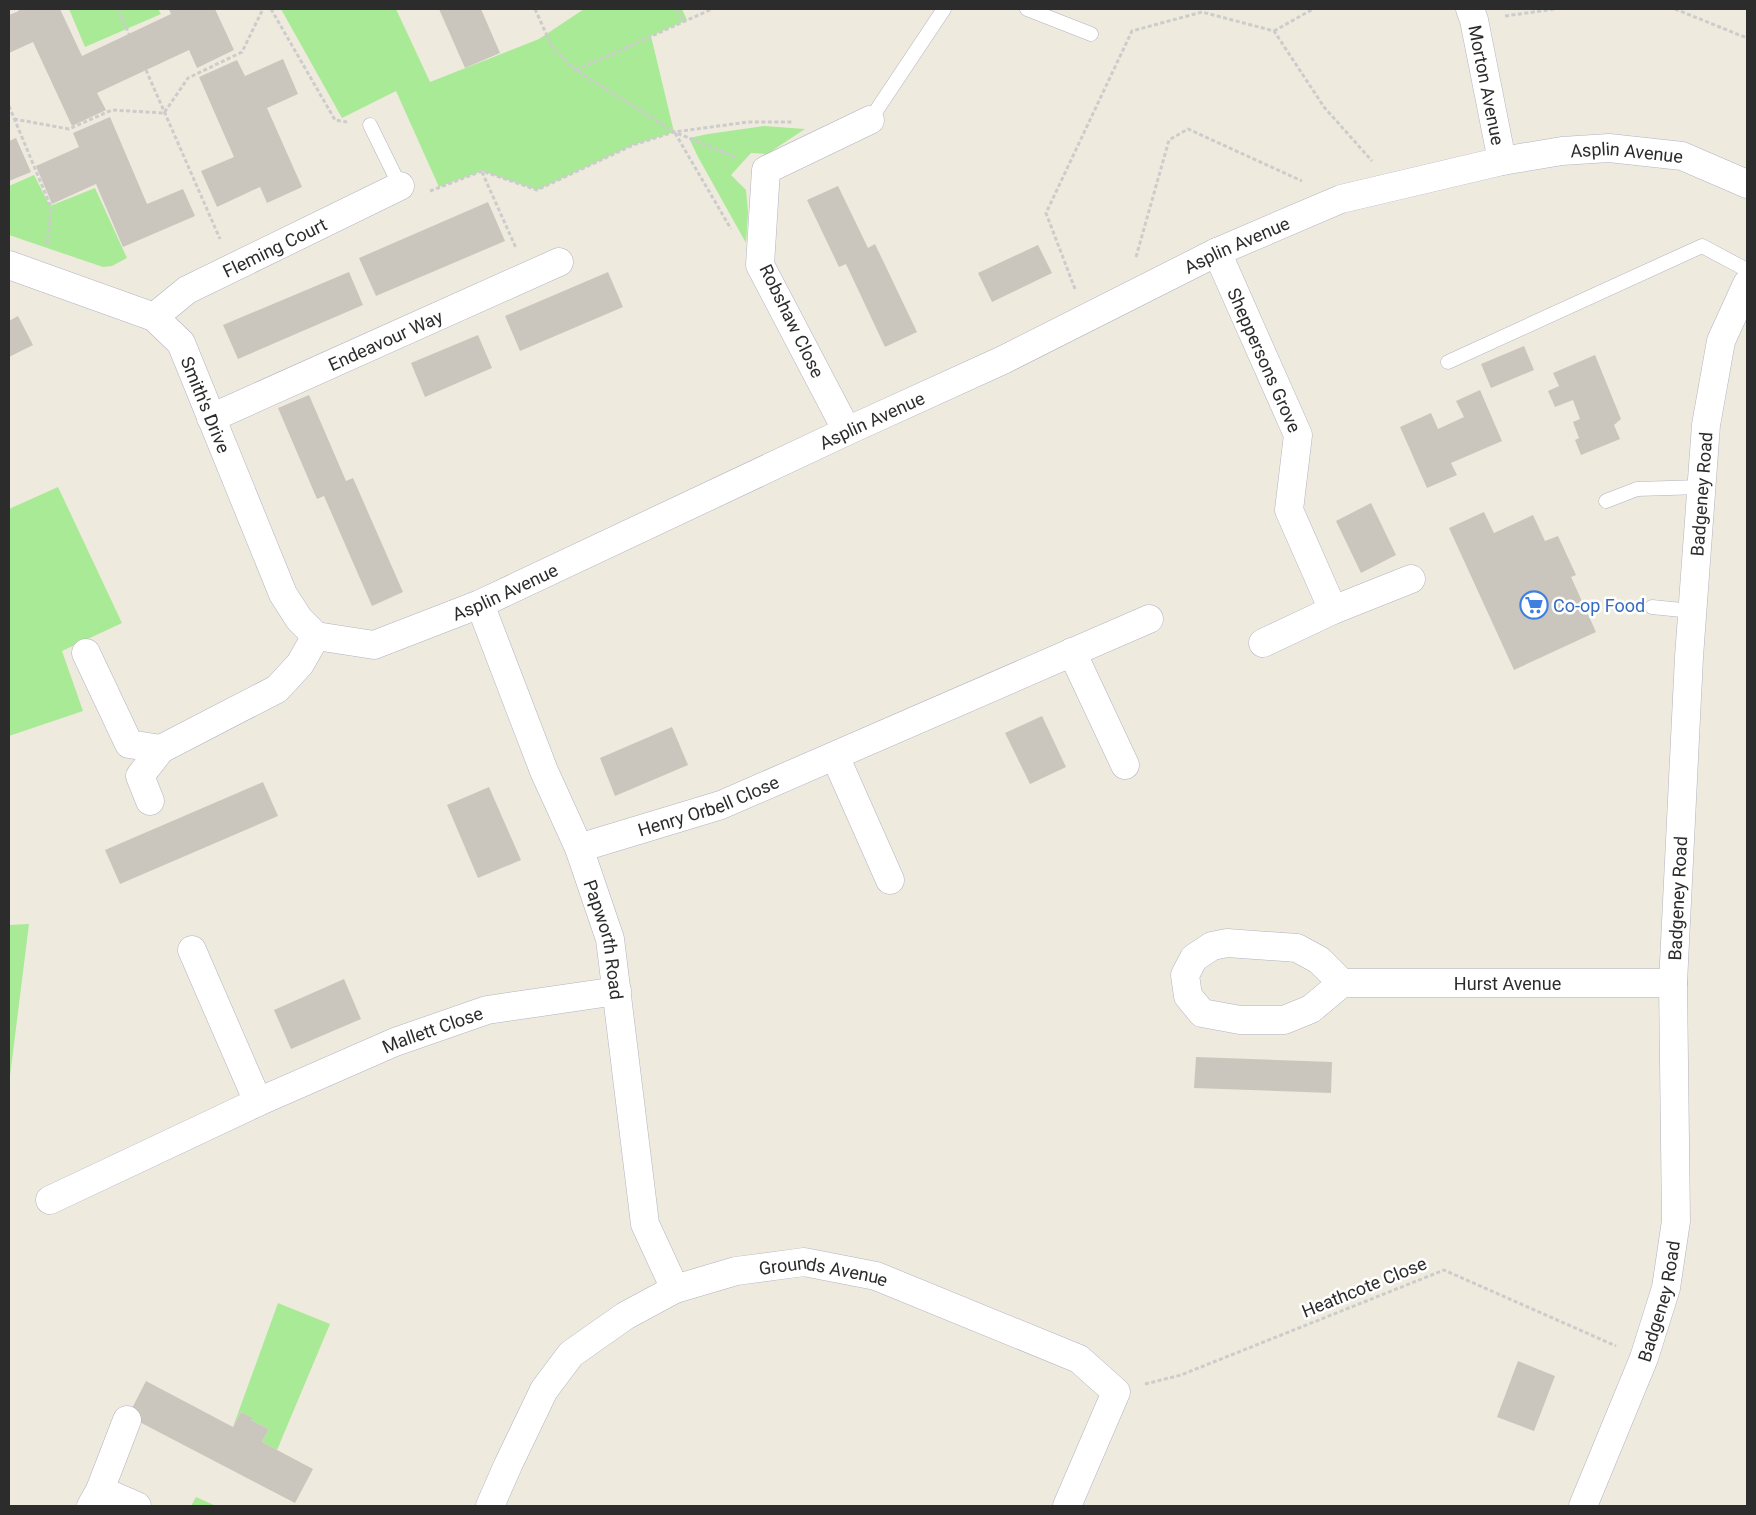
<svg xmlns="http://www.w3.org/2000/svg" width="1756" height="1515" viewBox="0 0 1756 1515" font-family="Roboto,sans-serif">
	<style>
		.green { fill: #a9ea96 }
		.building { fill: #cbc6bd }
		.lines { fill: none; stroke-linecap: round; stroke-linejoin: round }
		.service-casing { stroke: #b2b2c1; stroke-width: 15 }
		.minor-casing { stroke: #b2b2c1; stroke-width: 29 }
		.path { stroke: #ccc; stroke-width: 3; stroke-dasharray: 4 2.5; stroke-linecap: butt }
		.service { stroke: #fff; stroke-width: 14 }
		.minor { stroke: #fff; stroke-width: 28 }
		.labels { text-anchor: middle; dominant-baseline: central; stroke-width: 5; stroke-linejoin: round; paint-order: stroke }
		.street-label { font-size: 18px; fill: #2c2c2c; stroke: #fff }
		.shop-label { font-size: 18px; fill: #366cbe; stroke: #fff; text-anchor: start }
	</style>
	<rect width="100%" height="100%" fill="#efeade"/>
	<!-- green -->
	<g class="green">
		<path d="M69,9H158L161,14L85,47Z"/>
		<path d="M281,9H396L430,82L539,39L584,9H682L687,20L651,36L674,132L633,145L537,190L482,171L439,187L396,91L342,118Z"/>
		<path d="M764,126L805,129L767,154L751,153L731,175L746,190L748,212L746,243L698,157L689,138L708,134Z"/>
		<path d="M34,175L50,206L95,188L127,258L112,266L103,267L9,235V186Z"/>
		<path d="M58,487L122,623L62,651L83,711L9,736V509Z"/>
		<path d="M29,924L9,1084V925Z"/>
		<path d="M278,1303L330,1324L277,1450L262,1442L269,1429L251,1420L252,1418L241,1412L233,1427Z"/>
		<path d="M196,1497L216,1506H191Z"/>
	</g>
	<!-- building -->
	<g class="building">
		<path d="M18,9H60L82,56L171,14L169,9H215L234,50L197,68L189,50L97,93L106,110L72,126L33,42L9,53V15L19,11Z"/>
		<path d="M439,9H481L500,53L465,68Z"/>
		<path d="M283,59L298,94L267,108L302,187L267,203L260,187L217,207L201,171L234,157L199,77L237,60L245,76Z"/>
		<path d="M110,117L147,204L183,189L195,216L123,247L96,184L52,204L36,166L79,147L73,133Z"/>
		<path d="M16,138L31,172L9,181V141Z"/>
		<path d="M838,186L868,248L875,244L917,332L885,347L846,264L839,267L807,200Z"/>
		<path d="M488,202L505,241L376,296L359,258Z"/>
		<path d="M1038,245L1052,273L992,302L978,273Z"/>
		<path d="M349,272L363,305L238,359L223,325Z"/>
		<path d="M608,272L623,307L520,351L505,316Z"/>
		<path d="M18,316L33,345L9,357V321Z"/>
		<path d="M478,335L492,368L425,397L411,363Z"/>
		<path d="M1524,346L1534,370L1491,388L1481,364Z"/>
		<path d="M1595,355L1621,419L1614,425L1620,439L1581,455L1575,440L1579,438L1573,422L1580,419L1573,400L1555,407L1548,391L1559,386L1553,373Z"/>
		<path d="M1480,390L1502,441L1451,463L1457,475L1427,488L1400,427L1431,413L1438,429L1464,417L1456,401Z"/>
		<path d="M309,395L346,481L353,478L403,592L372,606L324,496L317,499L278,408Z"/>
		<path d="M1371,503L1396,555L1361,573L1336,521Z"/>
		<path d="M1484,512L1494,533L1533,515L1545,541L1558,536L1576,575L1571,577L1596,632L1514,670L1449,528Z"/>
		<path d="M1042,716L1066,767L1030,784L1005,733Z"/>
		<path d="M672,727L688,765L615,796L600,758Z"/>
		<path d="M263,782L278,816L120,884L105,850Z"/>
		<path d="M489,787L521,860L478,878L447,805Z"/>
		<path d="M344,979L361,1019L291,1049L274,1010Z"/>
		<path d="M1196,1057L1332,1062L1331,1093L1194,1088Z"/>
		<path d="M1518,1361L1555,1376L1534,1431L1497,1417Z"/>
		<path d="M146,1381L233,1427L241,1412L253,1418L251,1420L269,1429L262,1442L313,1469L295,1503L128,1416Z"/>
	</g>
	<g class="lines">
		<!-- service casing -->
		<g class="service-casing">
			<g id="service">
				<path d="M1027,9L1091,34"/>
				<path d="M870,120L944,9"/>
				<path d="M370,125L400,186"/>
				<path d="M1448,362L1702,246L1747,270"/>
				<path d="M1606,501L1637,489L1701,487"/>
				<path d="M1652,607L1692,611"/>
			</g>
		</g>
		<!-- minor casing -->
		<g class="minor-casing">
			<g id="minor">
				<path id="s1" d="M1470,9L1474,20L1502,161"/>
				<path id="s2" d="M1217,252L1298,435L1289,510L1333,610"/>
				<path id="s3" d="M9,265L154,317L181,343L283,594L299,619L316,636"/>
				<path id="s4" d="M154,317L187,290L400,186"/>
				<path id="s5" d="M211,418L559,262"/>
				<path d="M847,431L760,265L766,170L870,120"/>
				<path id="s6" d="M480,604L544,771L579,848L610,939L645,1224L675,1289"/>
				<path d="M1263,643L1333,610L1411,579"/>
				<path d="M1072,652L1125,765"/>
				<path id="s7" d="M86,653L129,744L161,749L277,689L300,664L316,636L374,645L480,604L847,431L1003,360L1217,252L1341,199L1502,161L1562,151L1609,148L1682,156L1747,184"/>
				<path d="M835,756L890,880"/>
				<path d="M150,801L140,776L161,749"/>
				<path id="s8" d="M579,848L721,805L1149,619"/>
				<path d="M192,950L258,1102"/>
				<path id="s9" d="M1342,983L1319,960L1297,948L1227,943L1212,946L1194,958L1185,975L1188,996L1202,1013L1240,1020H1284L1311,1009L1342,983H1673"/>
				<path id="s10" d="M50,1200L258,1102L395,1042L487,1010L617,991"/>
				<path d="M100,1490L137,1506"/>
				<path d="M91,1506L100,1490L127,1420"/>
				<path id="s11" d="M490,1506L508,1465L544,1390L571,1354L625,1316L675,1289L736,1271L804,1262L876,1276L1079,1359L1116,1392L1067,1506"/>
				<path id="s12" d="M1583,1506L1644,1358L1666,1288L1676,1221L1673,983L1689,657L1706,425L1721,341L1747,284"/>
			</g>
		</g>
		<!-- path -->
		<g class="path">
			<path d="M118,9L129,34"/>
			<path d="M271,9L335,120L347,122"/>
			<path d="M535,9L553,49L576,70L674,132L738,158"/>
			<path d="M678,9L683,22"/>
			<path d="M1675,9L1747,38"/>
			<path d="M1505,16L1555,9"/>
			<path d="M1274,31L1313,9"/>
			<path d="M146,70L220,239"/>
			<path d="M576,70L712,9"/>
			<path d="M9,106L51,207L47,246"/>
			<path d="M14,119L69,129L112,110L164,113L188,78L242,52L263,9"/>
			<path d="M675,133L731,229"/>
			<path d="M482,172L516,248"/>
			<path d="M430,191L482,171L537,190L633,145L674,132L748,122H792"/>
			<path d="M1136,257L1169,140L1188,129L1302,181"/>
			<path d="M1075,289L1046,213L1132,31L1202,12L1274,31L1324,107L1372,161"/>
			<path d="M1145,1384L1181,1375L1444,1270L1616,1346"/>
		</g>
		<!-- service -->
		<use href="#service" class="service"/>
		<!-- minor -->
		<use href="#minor" class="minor"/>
	</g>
	<!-- icons -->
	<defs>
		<g id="supermarket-ring" transform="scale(1.4375)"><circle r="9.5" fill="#fff" stroke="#3f7fe0" stroke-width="1.5"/><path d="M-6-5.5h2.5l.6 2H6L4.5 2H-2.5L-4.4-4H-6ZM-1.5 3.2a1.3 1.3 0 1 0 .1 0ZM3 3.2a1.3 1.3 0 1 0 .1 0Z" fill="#3f7fe0"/></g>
	</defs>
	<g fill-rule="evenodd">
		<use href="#supermarket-ring" x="1534" y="605"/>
	</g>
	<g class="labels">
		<!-- street labels -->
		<g class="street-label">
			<text stroke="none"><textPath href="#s1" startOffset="78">Morton Avenue</textPath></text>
			<text stroke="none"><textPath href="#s7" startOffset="1745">Asplin Avenue</textPath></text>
			<text stroke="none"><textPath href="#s7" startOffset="1340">Asplin Avenue</textPath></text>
			<text stroke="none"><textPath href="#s4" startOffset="140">Fleming Court</textPath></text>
			<text transform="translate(792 321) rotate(64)">Robshaw Close</text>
			<text stroke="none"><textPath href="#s5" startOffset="191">Endeavour Way</textPath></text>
			<text stroke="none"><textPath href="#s2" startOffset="118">Sheppersons Grove</textPath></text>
			<text stroke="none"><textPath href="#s3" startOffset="258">Smith's Drive</textPath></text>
			<text stroke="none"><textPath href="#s7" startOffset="935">Asplin Avenue</textPath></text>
			<text stroke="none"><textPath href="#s12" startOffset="1029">Badgeney Road</textPath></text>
			<text stroke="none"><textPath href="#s7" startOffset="530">Asplin Avenue</textPath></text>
			<text stroke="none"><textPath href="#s8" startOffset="136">Henry Orbell Close</textPath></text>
			<text stroke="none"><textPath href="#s12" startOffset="624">Badgeney Road</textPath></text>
			<text stroke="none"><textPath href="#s6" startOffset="359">Papworth Road</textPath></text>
			<text stroke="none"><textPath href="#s9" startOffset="545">Hurst Avenue</textPath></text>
			<text stroke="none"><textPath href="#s10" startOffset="419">Mallett Close</textPath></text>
			<text stroke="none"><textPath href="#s11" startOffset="448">Grounds Avenue</textPath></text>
			<text transform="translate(1364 1287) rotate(-22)">Heathcote Close</text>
			<text stroke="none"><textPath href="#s12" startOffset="219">Badgeney Road</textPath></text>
		</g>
		<!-- shop labels -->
		<g class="shop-label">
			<text x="1553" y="605">Co-op Food</text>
		</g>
	</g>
	<!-- border -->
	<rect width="1756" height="1515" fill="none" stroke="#2c2c2c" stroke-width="20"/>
</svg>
